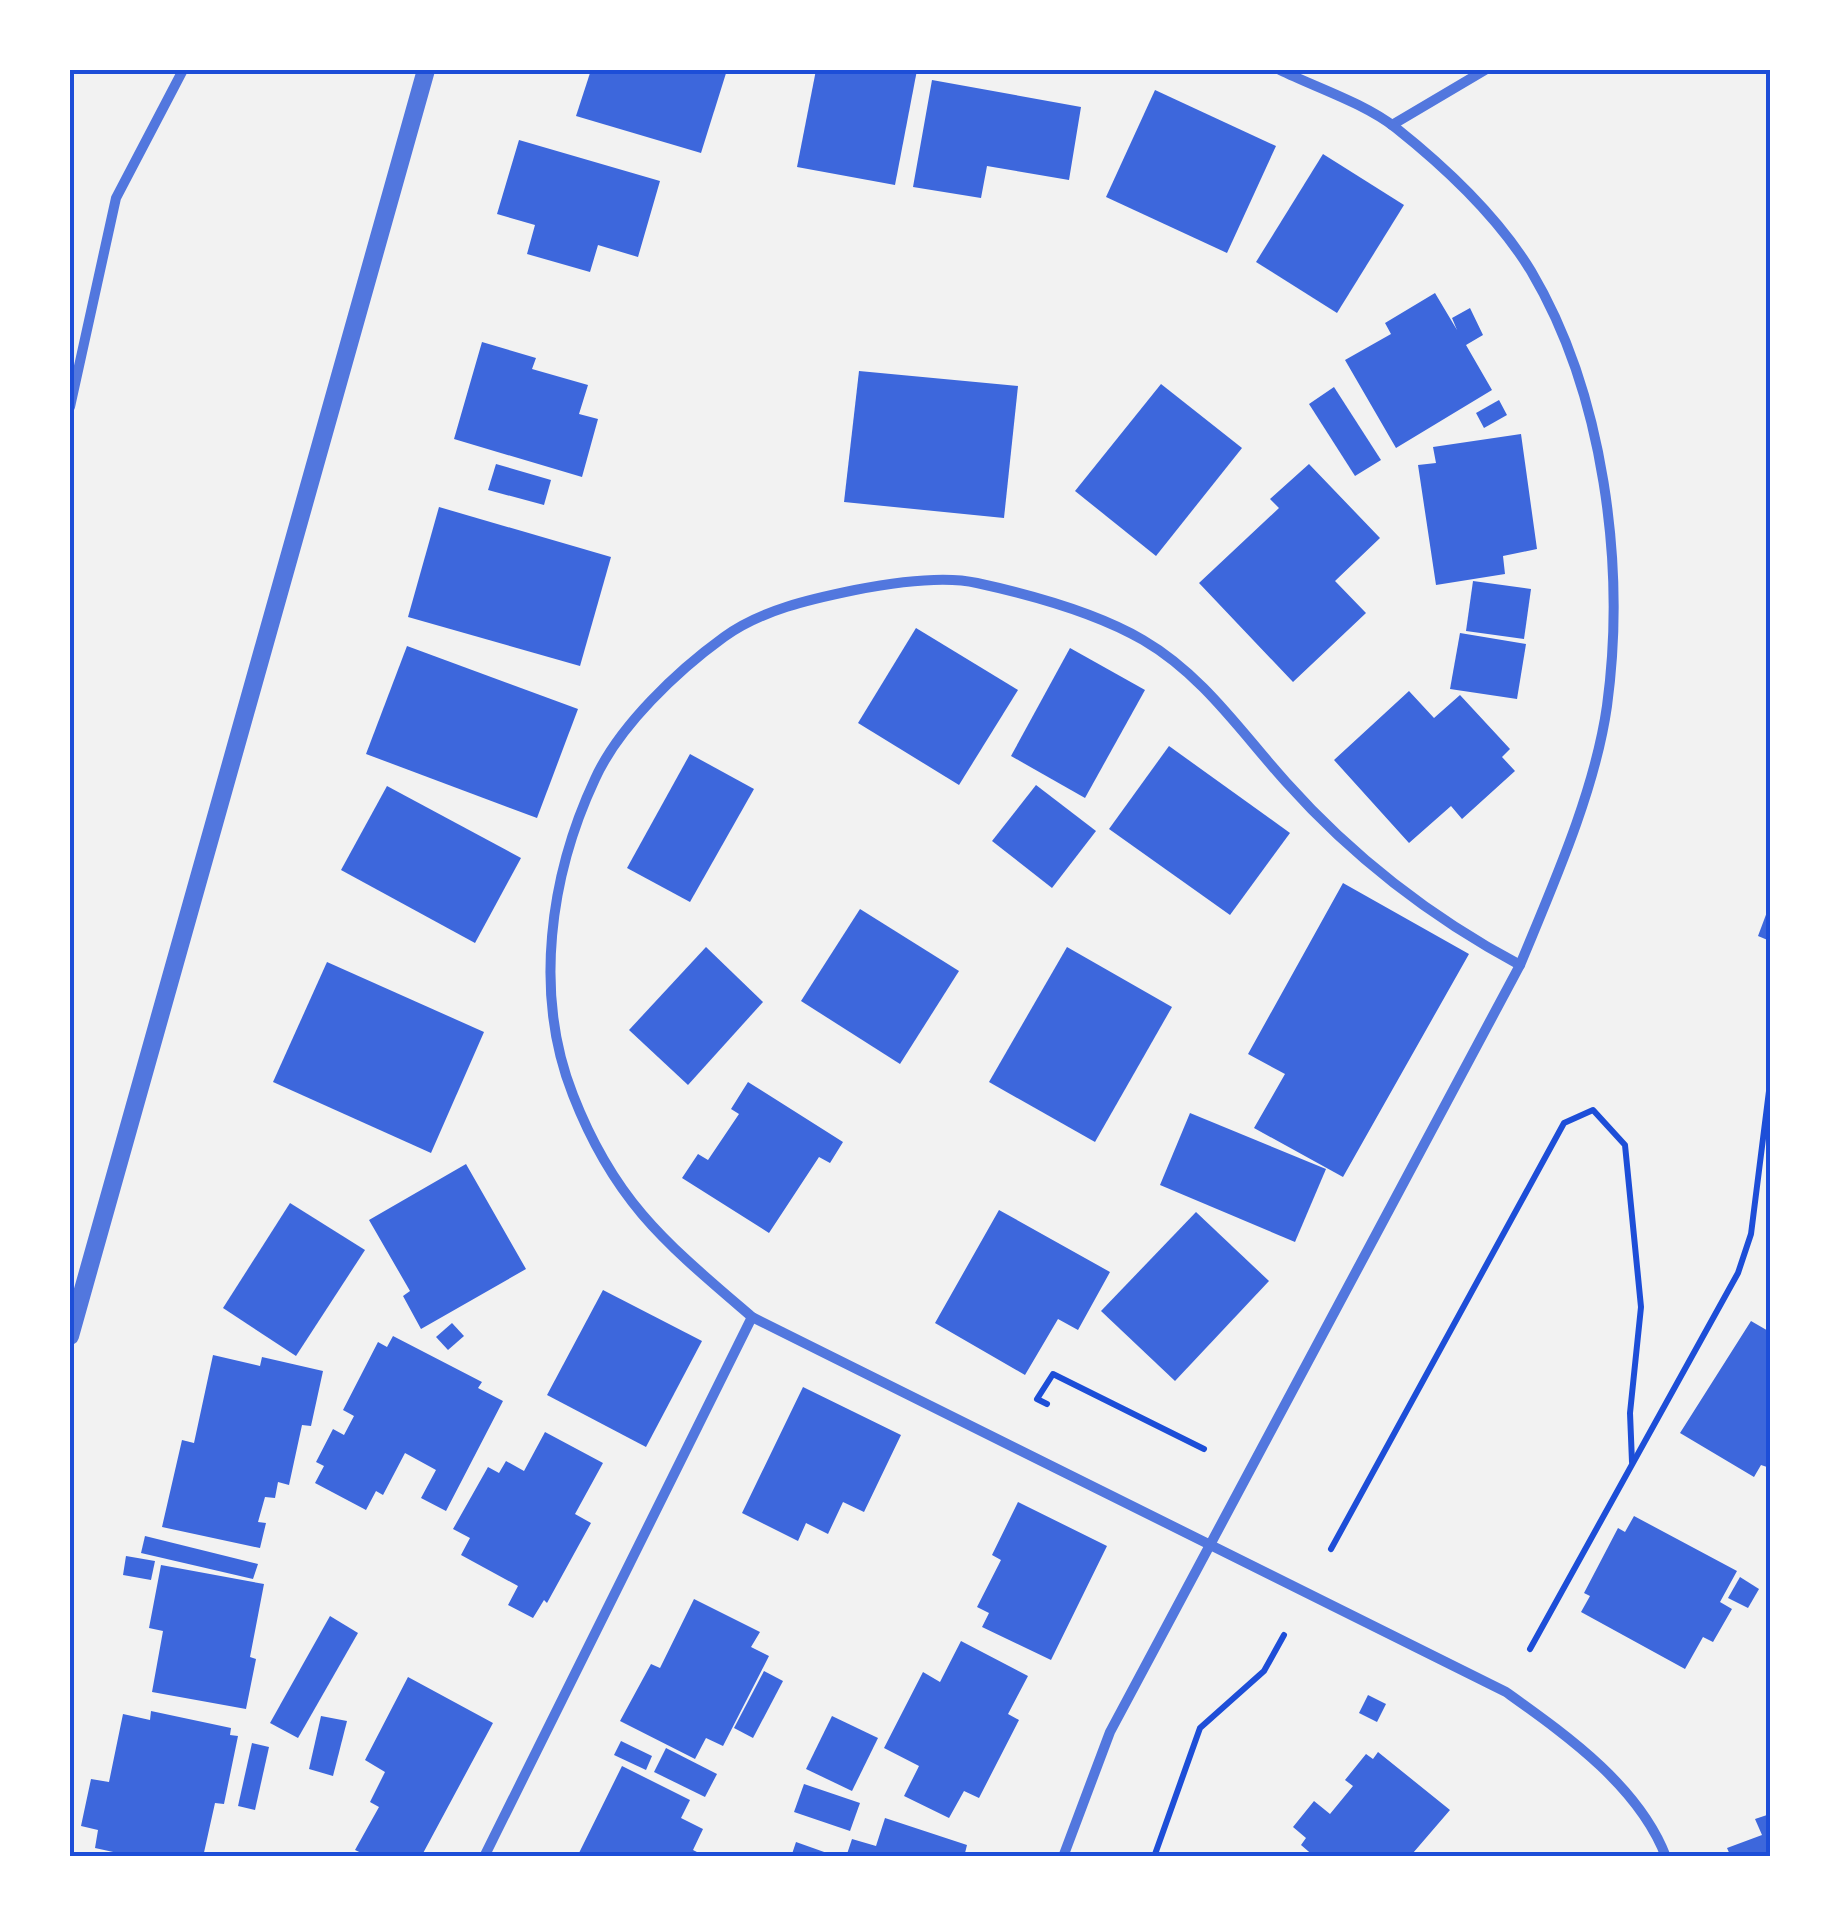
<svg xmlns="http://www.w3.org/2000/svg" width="1840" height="1927" viewBox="0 0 1840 1927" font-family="'Varela Round',sans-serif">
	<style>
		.building { fill: #3d67dc }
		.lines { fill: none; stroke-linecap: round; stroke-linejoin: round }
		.path { stroke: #1d4ed8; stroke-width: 6 }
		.minor { stroke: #5277de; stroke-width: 10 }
		.tertiary { stroke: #5277de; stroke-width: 18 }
		.neatline { fill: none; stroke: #1d4ed8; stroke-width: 4 }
	</style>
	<rect width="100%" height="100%" fill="#f2f2f2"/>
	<!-- building -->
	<g class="building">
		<path d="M591,70H727L701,153L576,116Z"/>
		<path d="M816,70H917L895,185L797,167Z"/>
		<path d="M932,80L1081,107L1069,180L987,166L981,198L913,187Z"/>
		<path d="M1155,90L1276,146L1227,253L1106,197Z"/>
		<path d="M519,140L660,181L638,257L598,245L590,272L527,254L535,225L497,214Z"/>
		<path d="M1323,154L1404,205L1337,313L1256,262Z"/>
		<path d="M1435,293L1457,330L1452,318L1470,308L1483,335L1466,345L1492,390L1396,448L1345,360L1391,334L1385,323Z"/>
		<path d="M482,342L536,358L532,369L588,385L579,414L598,419L582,477L454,439Z"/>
		<path d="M859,371L1018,386L1004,518L844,502Z"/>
		<path d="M1161,384L1242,448L1156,556L1075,491Z"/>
		<path d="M1334,387L1381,460L1355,476L1309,404Z"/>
		<path d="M1499,400L1507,415L1484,428L1476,413Z"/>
		<path d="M1521,434L1537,549L1503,556L1505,574L1436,585L1418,465L1436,463L1433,447Z"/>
		<path d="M496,464L551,480L544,505L488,490Z"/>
		<path d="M1309,464L1380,538L1335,581L1366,613L1293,682L1199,583L1279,508L1270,499Z"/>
		<path d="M439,507L611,557L580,666L408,617Z"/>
		<path d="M1473,581L1531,589L1524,639L1466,631Z"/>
		<path d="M916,628L1018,690L959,785L858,723Z"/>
		<path d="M1460,633L1526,644L1517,699L1450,689Z"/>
		<path d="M407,646L578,709L537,818L366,754Z"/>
		<path d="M1070,648L1145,690L1085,798L1011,756Z"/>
		<path d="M1409,691L1434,718L1460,695L1510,749L1502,757L1515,771L1462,819L1451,806L1409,843L1334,760Z"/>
		<path d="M1169,746L1290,833L1230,915L1109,829Z"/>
		<path d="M690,754L754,789L690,902L627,868Z"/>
		<path d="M1036,785L1096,831L1052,888L992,841Z"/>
		<path d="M387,786L521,858L475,943L341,870Z"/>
		<path d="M1343,883L1469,954L1343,1177L1254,1128L1285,1074L1248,1054Z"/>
		<path d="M1770,904V941L1758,936Z"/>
		<path d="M860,909L959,971L900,1064L801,1001Z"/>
		<path d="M706,947L763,1002L688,1085L629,1030Z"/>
		<path d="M1067,947L1172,1007L1095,1142L989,1082Z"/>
		<path d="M327,962L484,1032L431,1153L273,1082Z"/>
		<path d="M748,1082L843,1142L830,1163L819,1157L769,1233L682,1178L698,1154L708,1160L739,1114L731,1109Z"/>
		<path d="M1190,1113L1326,1169L1295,1242L1160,1185Z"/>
		<path d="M466,1164L526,1269L421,1329L403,1296L410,1291L369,1220Z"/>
		<path d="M290,1203L365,1250L296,1356L223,1308Z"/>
		<path d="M999,1210L1110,1272L1078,1330L1058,1319L1025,1375L935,1323Z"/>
		<path d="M1196,1212L1269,1281L1175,1381L1101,1311Z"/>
		<path d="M603,1290L702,1341L646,1447L547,1395Z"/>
		<path d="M1751,1321L1770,1332V1468L1761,1465L1754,1477L1680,1433Z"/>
		<path d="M452,1323L464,1336L448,1350L436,1337Z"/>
		<path d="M393,1336L482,1382L478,1388L503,1401L446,1511L421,1498L436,1470L405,1453L383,1495L376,1491L366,1510L315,1483L324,1466L316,1462L333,1429L344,1435L354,1416L343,1410L378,1342L387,1347Z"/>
		<path d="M213,1355L260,1366L262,1357L323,1371L311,1426L302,1425L289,1485L278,1482L275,1498L265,1497L258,1522L266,1523L260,1548L162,1527L182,1440L194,1443Z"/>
		<path d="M803,1387L901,1435L864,1512L843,1502L828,1534L806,1523L798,1541L742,1513Z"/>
		<path d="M545,1432L603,1463L575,1514L591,1523L547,1603L544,1600L533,1618L508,1605L518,1586L461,1555L470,1538L453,1529L488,1467L499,1473L506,1461L524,1471Z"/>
		<path d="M1018,1502L1107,1546L1051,1660L982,1627L989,1613L977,1607L1001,1560L992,1555Z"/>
		<path d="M1634,1516L1737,1571L1720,1602L1732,1609L1713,1642L1703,1637L1685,1669L1581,1612L1590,1596L1584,1593L1618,1528L1625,1532Z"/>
		<path d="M145,1536L258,1564L253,1579L141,1553Z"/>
		<path d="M126,1556L155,1561L151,1580L123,1575Z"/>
		<path d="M161,1565L264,1584L250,1657L256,1659L246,1709L152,1692L163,1631L149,1628Z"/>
		<path d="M1740,1577L1759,1589L1748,1608L1728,1598Z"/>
		<path d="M694,1599L760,1632L751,1647L769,1656L723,1746L706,1738L695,1759L620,1721L651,1664L660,1668Z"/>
		<path d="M330,1616L358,1633L298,1738L270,1723Z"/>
		<path d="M961,1641L1028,1676L1008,1714L1019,1720L979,1798L964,1791L949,1818L904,1796L919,1766L884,1748L923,1672L940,1682Z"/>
		<path d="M764,1671L783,1681L753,1738L734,1728Z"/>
		<path d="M408,1677L493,1723L421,1857H370L355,1850L379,1807L370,1802L385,1772L365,1760Z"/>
		<path d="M1368,1695L1386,1704L1377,1722L1359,1713Z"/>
		<path d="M151,1711L231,1728L230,1735L238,1736L224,1804L215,1803L203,1857H136L95,1848L98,1830L81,1826L91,1779L109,1782L123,1714L150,1720Z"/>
		<path d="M321,1716L347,1721L333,1776L309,1769Z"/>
		<path d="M832,1716L878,1738L852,1791L806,1769Z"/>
		<path d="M621,1741L652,1756L646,1770L614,1755Z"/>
		<path d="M252,1743L269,1747L255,1810L238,1806Z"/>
		<path d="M666,1748L717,1774L705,1797L654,1772Z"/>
		<path d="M1378,1752L1450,1810L1413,1853L1417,1857H1315L1301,1845L1306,1838L1293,1827L1314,1801L1330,1814L1353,1786L1345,1780L1366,1754L1373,1759Z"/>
		<path d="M622,1766L690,1800L681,1818L703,1829L693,1850L707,1857H587L579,1853Z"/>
		<path d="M804,1784L860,1803L850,1831L794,1812Z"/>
		<path d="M1770,1814V1857H1731L1727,1848L1762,1835L1755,1819Z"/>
		<path d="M885,1818L967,1845L964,1857H846L852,1839L876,1846Z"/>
		<path d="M796,1842L827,1853L826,1857H791Z"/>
	</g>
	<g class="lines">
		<!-- path -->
		<g class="path">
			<path d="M1047,1404L1037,1399L1053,1374L1204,1449"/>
			<path d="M1331,1549L1564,1123L1593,1110L1625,1145L1641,1307L1630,1413L1632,1462"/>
			<path d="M1530,1649L1738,1273L1751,1234L1770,1083"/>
			<path d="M1154,1857L1200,1728L1264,1671L1284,1635"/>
		</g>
		<!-- minor -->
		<g class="minor">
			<path d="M1392,125L1485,70"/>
			<path d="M70,407L116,198L183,70"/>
			<path d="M1520,965C1432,918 1353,857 1286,782C1241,732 1203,675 1143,640C1095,612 1032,595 977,583C942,575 891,583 855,590C811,599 761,610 724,637C677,671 619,726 595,779C550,875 533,994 573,1095C615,1203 667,1244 752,1317L1506,1692C1566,1735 1639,1786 1666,1857"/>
			<path d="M484,1857L752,1317"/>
			<path d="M1063,1857L1110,1732L1520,965C1553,885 1595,791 1607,706C1626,566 1604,394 1531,271C1498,217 1445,167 1396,128C1364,103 1317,88 1280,70"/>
		</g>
		<!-- tertiary -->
		<path class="tertiary" d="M70,1336L426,70"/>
	</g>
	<!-- border -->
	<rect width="1840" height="1927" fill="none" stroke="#ffffff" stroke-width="145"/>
	<rect x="72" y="72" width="1696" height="1782" class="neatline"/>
</svg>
